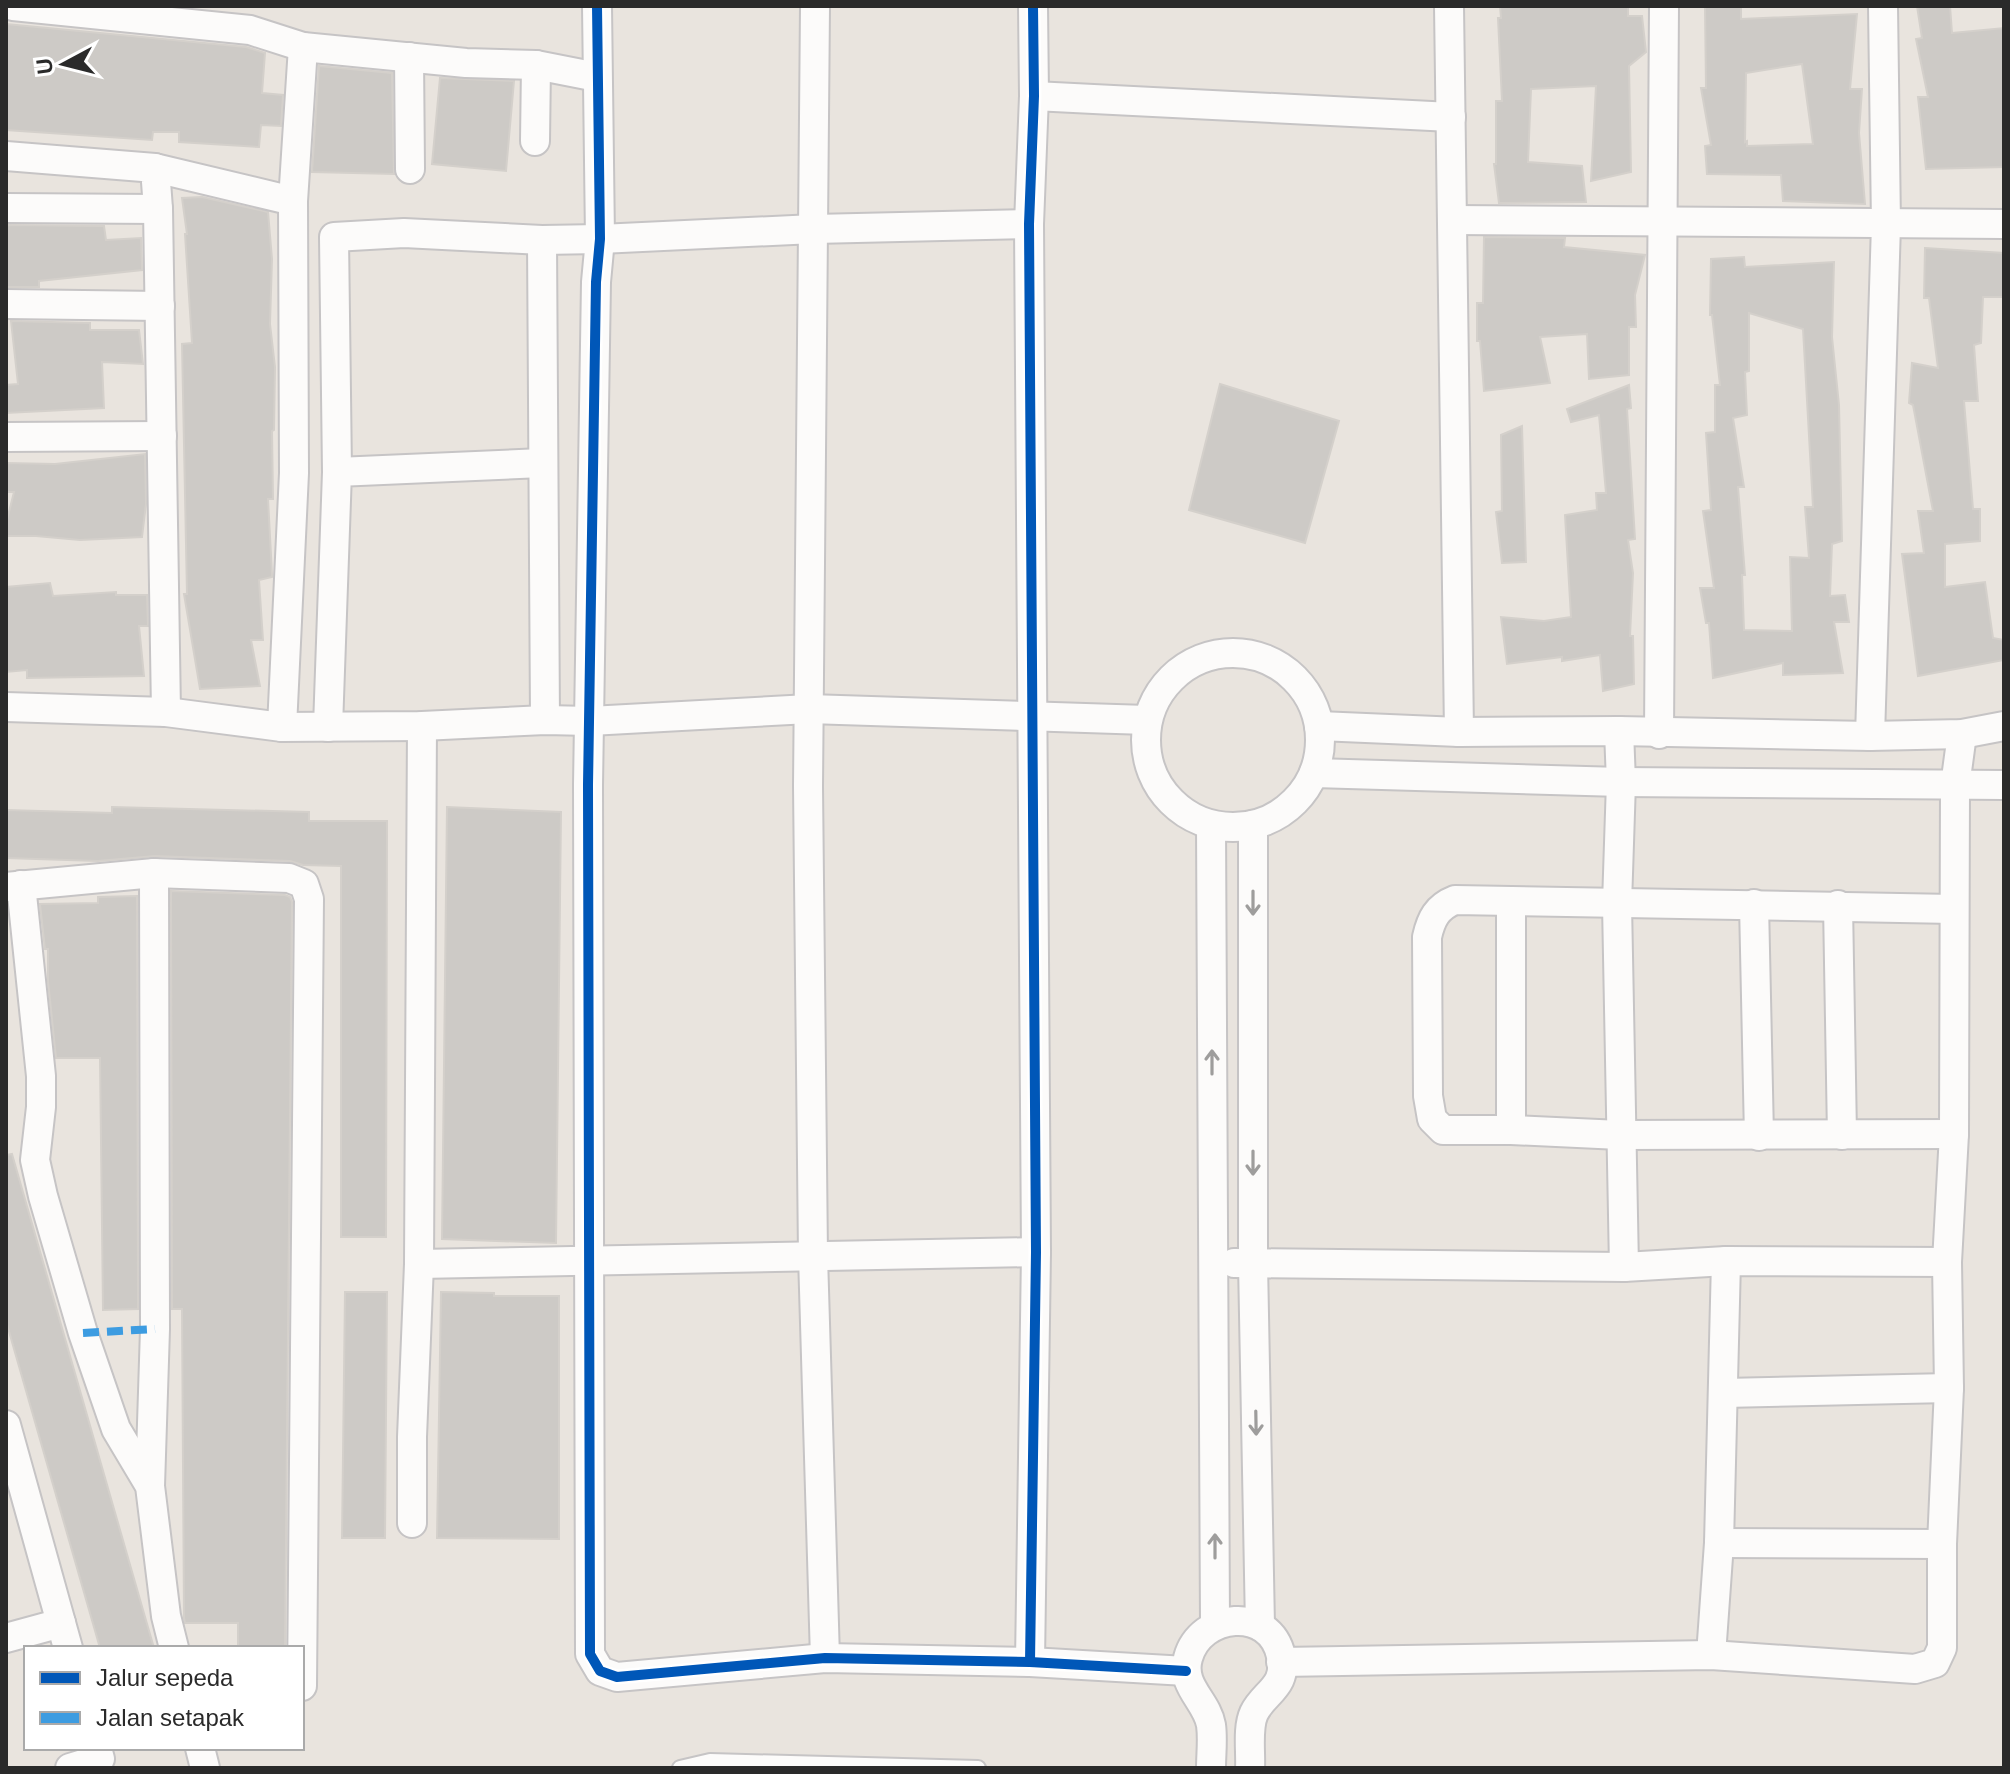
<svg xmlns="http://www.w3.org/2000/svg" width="2010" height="1774" viewBox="0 0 2010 1774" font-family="Helvetica,sans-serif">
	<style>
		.building { fill: #cdcac6; stroke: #d4d0cb; stroke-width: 2; fill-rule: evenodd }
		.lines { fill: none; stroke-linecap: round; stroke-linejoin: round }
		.service-casing { stroke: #c6c4c5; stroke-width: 18 }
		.minor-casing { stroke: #c6c4c5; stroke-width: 32 }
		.service { stroke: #fcfbfa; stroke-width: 14 }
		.minor { stroke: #fcfbfa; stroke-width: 28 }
		.quiet { stroke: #3d9ce1; stroke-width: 8; stroke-dasharray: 16 8; stroke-linecap: butt }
		.cycleway-casing { stroke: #fff; stroke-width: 15 }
		.cycleway { stroke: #0057b8; stroke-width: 10 }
		.oneway { stroke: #9e9d9c }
	</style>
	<rect width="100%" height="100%" fill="#e9e4de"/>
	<!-- building -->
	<g class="building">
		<path d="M1500,6H1628V16H1642L1646,52L1629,66L1631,172L1591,181L1596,86L1531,89L1528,162L1582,166L1586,202L1499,203L1494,164H1496V101H1502L1498,18H1501Z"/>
		<path d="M1705,6H1741V19L1857,14L1850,89H1862L1859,133L1865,204L1783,201L1781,175L1707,174L1705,146L1711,145L1701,88H1706ZM1802,64L1813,144L1747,146V141L1745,142L1746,73Z"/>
		<path d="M1917,6H1950L1952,33L2004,28V167L1926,169L1918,97H1928L1916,39L1922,38Z"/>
		<path d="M6,24L246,47L265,53L262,93L283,95L281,126L261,125L259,147L179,142V132H153L152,140L6,130Z"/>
		<path d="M319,66L392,73L394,174L312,172Z"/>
		<path d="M440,78L514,81L506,171L432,164Z"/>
		<path d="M202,197L268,212L272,259L270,324L275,367L274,430L272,431L273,499H268L272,574V577L259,580L263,640H251L260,686L200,689L184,594H187L182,344L192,343L185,234H187L182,198Z"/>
		<path d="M6,225L104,226L106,240L141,238L142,270L39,281V287H7Z"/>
		<path d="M1484,237L1565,238L1564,247L1645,255L1635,295L1636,327H1629V375L1589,379L1587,334L1540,337L1550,383L1484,391L1480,341H1477V303H1483Z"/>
		<path d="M1925,248L2004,253V297H1983L1981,343L1974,345L1978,401H1964L1973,509H1980V541L1945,544V587L1985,582L1993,638L2004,640V660L1918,676L1902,554L1924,553L1918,511H1933L1913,405L1909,403L1912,363L1938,368L1929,298H1924Z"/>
		<path d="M1744,257L1745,267L1834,262L1832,337L1839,405L1842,541L1832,544L1830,596L1845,595L1849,622H1834L1843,673L1783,675V663L1713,678L1709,623H1706L1700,588H1714L1703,511L1711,510L1706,433L1715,432V385H1720L1712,315H1710L1711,259ZM1749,313L1803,329L1813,507H1805L1809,558L1790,557L1792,631L1744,630L1742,575H1745L1738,487H1744L1733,418L1747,415L1745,372L1749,371Z"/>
		<path d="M11,321L90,323V330H139L143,364L102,362L104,408L6,413V385L18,384Z"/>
		<path d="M1220,384L1339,421L1305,543L1189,510Z"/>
		<path d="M1629,385L1631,408L1627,409L1635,539L1628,540L1633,573L1630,636H1633L1634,684L1603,691L1600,655L1562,661V657L1507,664L1501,617L1544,621L1571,617L1565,515L1597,510L1596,493H1606L1599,415L1571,422L1567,409Z"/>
		<path d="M1522,426L1526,562L1502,563L1496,512L1502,511L1501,435Z"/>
		<path d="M145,454L146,504L142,537L80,540L36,536H6V524L14,492H6V463L55,464Z"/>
		<path d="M50,583L53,596L116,592V595H147L148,626H139L144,676L27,678V670L6,672V587Z"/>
		<path d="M112,807L309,812V821H387L386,1237H341V866L303,865L290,861L155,856L98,861L6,858V810L112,813Z"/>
		<path d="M447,807L561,812L556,1243L442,1239Z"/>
		<path d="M171,891L285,895L290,897L292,902L285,1648H238V1623H185L184,1618L182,1309H172Z"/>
		<path d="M137,896L138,1309L103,1310L100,1058H56L48,981V949H45L40,904L98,903V897Z"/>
		<path d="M12,1154L143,1610L154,1648H100L6,1321V1155Z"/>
		<path d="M345,1292H387L385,1538H342Z"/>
		<path d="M441,1292L494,1293V1296H559V1539L437,1538Z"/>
	</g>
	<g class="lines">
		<!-- service casing -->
		<g class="service-casing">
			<path id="service" d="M680,1768L710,1761L978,1768"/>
		</g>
		<!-- minor casing -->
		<g class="minor-casing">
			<g id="minor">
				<path d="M13,6L250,30L303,47L466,63L536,65L597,77"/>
				<path d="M597,6L600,239L596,282L588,785L590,1654L600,1671L617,1677L825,1658L1030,1662L1186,1671"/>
				<path d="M815,6L808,786L813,1256L825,1658"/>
				<path d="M1449,6L1459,732"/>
				<path d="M409,57L410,169"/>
				<path d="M1034,96L1451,117"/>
				<path d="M535,141L536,65"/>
				<path d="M6,156L155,168L158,209L166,712"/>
				<path d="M155,168L293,201"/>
				<path d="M6,208L158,209"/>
				<path d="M1453,220L2004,224"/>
				<path d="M542,240L545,720"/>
				<path d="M6,304L160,306"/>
				<path d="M6,437L162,436"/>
				<path d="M337,472L334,237L404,233L542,240L600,239L814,229L1029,224"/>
				<circle cx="1233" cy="740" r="87"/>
				<path d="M6,707L166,712L282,727L422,726L545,720L590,721L809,709L1147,720"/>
				<path d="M1319,726L1459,732L1619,731L1870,736L1962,734L2004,726"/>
				<path d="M282,727L294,473L293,201L303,47"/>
				<path d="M328,727L337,472L542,463"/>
				<path d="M1619,731L1621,782L1617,904L1624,1267"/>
				<path d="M1659,734L1664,6"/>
				<path d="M1870,736L1886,225L1883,6"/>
				<path d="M1314,773L1621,782L2004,785"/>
				<path d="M1211,825L1215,1624"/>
				<path d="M1253,825V1263L1260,1626"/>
				<path d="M21,885L41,1076V1107L35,1160L43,1196L83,1333L116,1429L150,1486L166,1616L174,1648"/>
				<path d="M6,887L154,873L289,878L304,884L309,899L302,1686"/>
				<path d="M1754,904L1759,1136"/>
				<path d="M1838,905L1842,1135"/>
				<path d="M1954,909L1455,900C1437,907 1431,919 1427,937L1428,1096L1432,1119L1443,1130H1511L1620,1135L1954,1134"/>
				<path d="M1511,1130V903"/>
				<path d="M1234,1263L1624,1267L1726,1261L1947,1262"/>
				<path d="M419,1264L1036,1252"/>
				<path d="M1724,1393L1949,1388"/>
				<path d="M6,1425L68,1648"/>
				<path d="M150,1486L155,1329L154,873"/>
				<path d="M412,1523V1437L419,1264L422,726"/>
				<path d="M1719,1543L1942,1544"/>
				<path d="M6,1638L61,1623"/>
				<path d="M1711,1655L1719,1543L1726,1261"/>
				<path d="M1030,1662L1036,1252L1029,224L1034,96L1033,6"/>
				<path d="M1281,1662L1711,1655L1915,1669L1935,1663L1942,1648V1544L1949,1388L1947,1262L1954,1134L1955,786L1962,734"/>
				<path d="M200,1748L205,1768"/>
				<path d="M70,1768L100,1759L97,1748"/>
				<path d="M1211,1768C1211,1754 1213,1739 1211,1725C1207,1701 1180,1686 1188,1658C1200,1613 1270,1605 1281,1656C1288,1687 1264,1692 1254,1713C1247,1728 1251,1752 1250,1768"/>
			</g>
		</g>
		<!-- service -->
		<use href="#service" class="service"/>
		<!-- minor -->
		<use href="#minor" class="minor"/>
		<!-- quiet -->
		<path class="quiet" d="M83,1333L155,1329"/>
		<!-- cycleway casing -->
		<g class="cycleway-casing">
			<g id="cycleway">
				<path d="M597,6L600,239L596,282L588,785L590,1654L600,1671L617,1677L825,1658L1030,1662L1186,1671"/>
				<path d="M1030,1662L1036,1252L1029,224L1034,96L1033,6"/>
			</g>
		</g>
		<!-- cycleway -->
		<use href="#cycleway" class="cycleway"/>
	</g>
	<!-- one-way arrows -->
	<defs><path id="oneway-shaft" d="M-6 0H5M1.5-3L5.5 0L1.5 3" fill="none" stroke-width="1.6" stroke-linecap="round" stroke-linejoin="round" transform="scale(2)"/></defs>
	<g class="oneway">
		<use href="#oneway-shaft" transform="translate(1253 903) rotate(90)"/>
		<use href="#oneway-shaft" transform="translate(1212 1062) rotate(-90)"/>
		<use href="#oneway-shaft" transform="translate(1253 1163) rotate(90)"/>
		<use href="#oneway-shaft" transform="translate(1256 1423) rotate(89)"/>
		<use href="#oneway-shaft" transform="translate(1215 1546) rotate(-90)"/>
	</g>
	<!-- border -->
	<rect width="2010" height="1774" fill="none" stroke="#2a2a2a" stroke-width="16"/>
	<!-- legend -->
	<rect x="24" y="1646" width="280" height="104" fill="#ffffff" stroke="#aaaaaa" stroke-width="2"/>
	<rect x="40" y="1672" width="40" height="12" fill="#0057b8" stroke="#aaaaaa" stroke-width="2"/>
	<text x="96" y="1686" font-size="24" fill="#2a2a2a">Jalur sepeda</text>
	<rect x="40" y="1712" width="40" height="12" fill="#3d9ce1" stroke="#aaaaaa" stroke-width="2"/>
	<text x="96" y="1726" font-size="24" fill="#2a2a2a">Jalan setapak</text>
	<!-- north arrow -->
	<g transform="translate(64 64) rotate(263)" stroke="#ffffff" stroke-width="6" paint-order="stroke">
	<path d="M0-6L14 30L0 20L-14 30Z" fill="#2a2a2a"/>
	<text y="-12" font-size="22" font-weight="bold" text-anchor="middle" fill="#2a2a2a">U</text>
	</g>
</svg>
